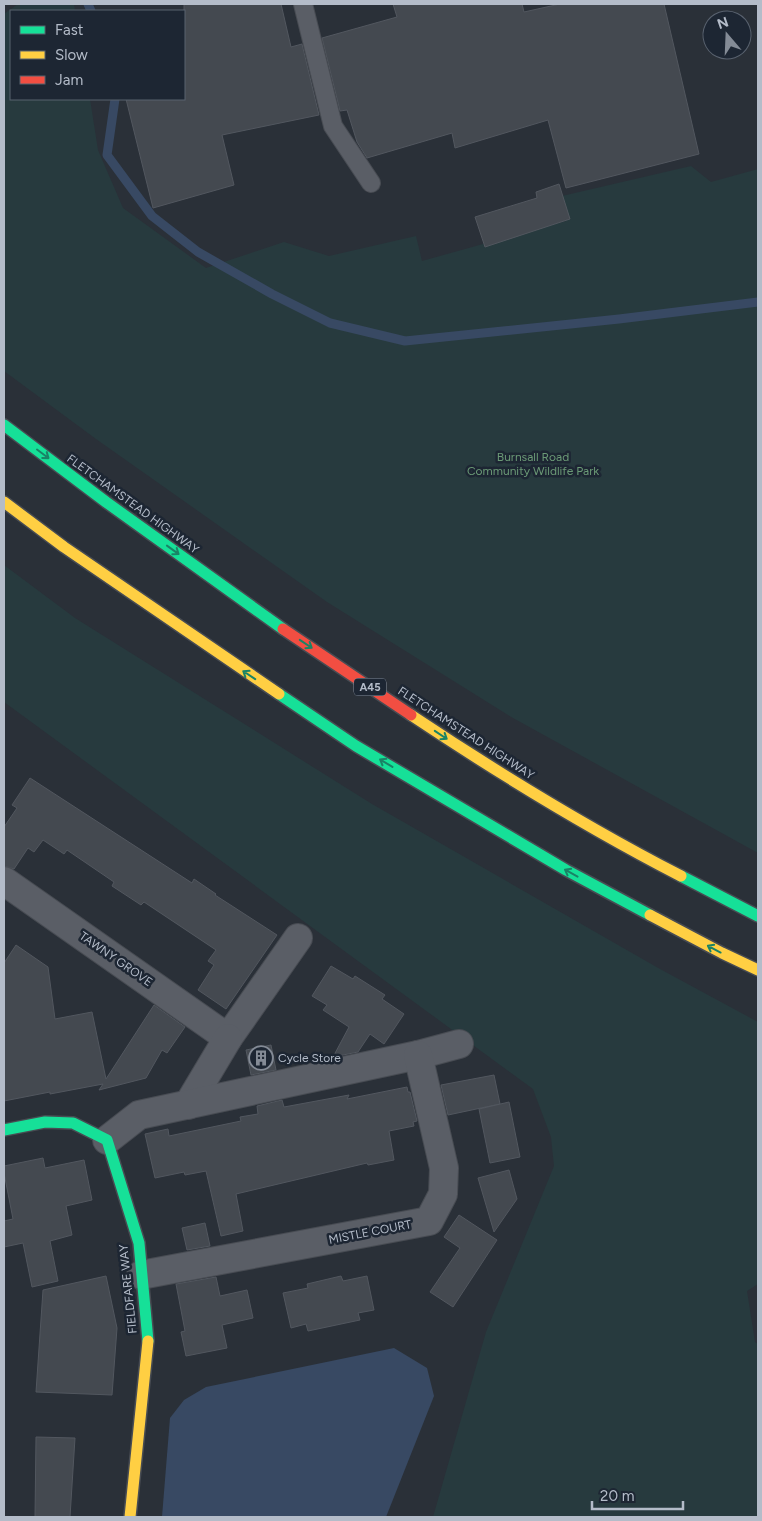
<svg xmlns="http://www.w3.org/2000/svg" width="762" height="1521" viewBox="0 0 762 1521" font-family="Figtree,sans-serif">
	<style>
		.green { fill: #273a3e }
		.water { fill: #384963 }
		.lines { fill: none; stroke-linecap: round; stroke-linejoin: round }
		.stream { stroke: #384963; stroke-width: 9 }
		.building { fill: #444950; stroke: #52575f }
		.lane-casing { stroke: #484c53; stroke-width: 20 }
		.street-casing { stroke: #484c53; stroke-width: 30 }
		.fast-casing { stroke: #484c53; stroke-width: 14 }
		.slow-casing { stroke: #484c53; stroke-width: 14 }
		.jam-casing { stroke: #484c53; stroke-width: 14 }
		.lane { stroke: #5a5e66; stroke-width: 18 }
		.street { stroke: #5a5e66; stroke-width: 28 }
		.fast { stroke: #16e098; stroke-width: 11 }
		.slow { stroke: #ffcf43; stroke-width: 11 }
		.jam { stroke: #f24e42; stroke-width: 11 }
		.oneway { stroke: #1a8366 }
		.labels { text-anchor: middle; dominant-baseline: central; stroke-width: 5; stroke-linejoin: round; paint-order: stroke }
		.shield { fill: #1d2633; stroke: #878f9c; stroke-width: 1 }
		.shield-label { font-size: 11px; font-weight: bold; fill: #b4bcc9 }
		.park-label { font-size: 12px; fill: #6b9a76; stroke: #1d2633 }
		.street-label { font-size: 12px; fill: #b4bcc9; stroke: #1d2633 }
		.poi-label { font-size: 12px; fill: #b4bcc9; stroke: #1d2633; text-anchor: start }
	</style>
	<rect width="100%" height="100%" fill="#2a3038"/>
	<!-- green -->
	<g class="green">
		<path d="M18,4H74L75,11H11V99H90L98,150L123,208L206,268L284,242L329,256L416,236L422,261L566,221L562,196L691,166L711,182L758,169V853L513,718L327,602L96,439L4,371V14Z"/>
		<path d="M4,565L75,618L372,804L660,969L758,1022V1284L747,1291L755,1342L758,1344V1517H433L486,1332L554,1166L551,1137L533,1089L4,702Z"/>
	</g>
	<!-- water -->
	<path class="water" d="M394,1348L427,1368L434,1396L386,1517H162L170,1418L184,1400L206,1387Z"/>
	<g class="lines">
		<!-- stream -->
		<g class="stream">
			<path d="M88,4L91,11"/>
			<path d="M115,99L107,155L152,216L198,252L272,294L330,323L405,341L619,319L758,302"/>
		</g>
	</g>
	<!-- building -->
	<g class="building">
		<path d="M184,4H281L291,47L302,44L319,115L222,135L234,185L153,208L126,99H184Z"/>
		<path d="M393,4H522L524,12L560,4H664L699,154L566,188L548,120L455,148L452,133L367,158L357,142L347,110L340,111L322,38L397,17Z"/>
		<path d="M559,184L570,219L485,247L475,217L537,198L536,192Z"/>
		<path d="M30,778L192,883L194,879L216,894L215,895L277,935L226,1009L198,990L214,965L208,961L216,950L144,902L141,905L112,886L114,882L67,850L64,854L43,840L34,852L28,848L14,869L4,866V827L17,808L12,805Z"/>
		<path d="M16,945L48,967L55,1019L92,1012L106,1079L154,1005L185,1027L167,1053L162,1050L146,1078L99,1090L103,1084L50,1094V1092L4,1101V963Z"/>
		<path d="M331,966L353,979L355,976L385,995L382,999L404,1014L384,1044L370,1034L358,1052L333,1057L349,1027L323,1010L327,1005L312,996Z"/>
		<path d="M271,1045L276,1070L251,1075L246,1050Z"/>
		<path d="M494,1075L500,1104L448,1115L441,1085Z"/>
		<path d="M407,1087L408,1092H410L417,1121L413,1122L414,1126L389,1131L394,1160L368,1165L367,1163L236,1194L243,1231L221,1236L206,1171L185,1175L184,1172L155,1178L145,1134L168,1129L169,1136L241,1121L240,1117L258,1114L257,1106L282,1100L284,1107L349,1095L347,1099Z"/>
		<path d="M509,1102L520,1157L490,1163L479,1109Z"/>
		<path d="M43,1158L45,1168L84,1160L92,1200L66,1206L72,1235L50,1241L58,1281L32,1287L23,1243L4,1247V1221L13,1219L4,1173V1166Z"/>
		<path d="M509,1170L517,1199L494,1232L478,1178Z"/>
		<path d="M459,1215L497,1240L453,1307L430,1292L460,1248L444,1237Z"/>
		<path d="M205,1223L210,1246L187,1250L182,1228Z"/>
		<path d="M106,1276L117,1328L112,1395L36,1392L43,1290Z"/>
		<path d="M341,1276L343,1281L367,1276L374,1310L358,1313L360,1320L308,1331L306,1324L291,1328L283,1293L308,1288L307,1284Z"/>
		<path d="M216,1277L220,1296L247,1290L253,1318L222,1325L227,1348L186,1356L181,1332L185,1331L176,1284Z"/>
		<path d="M36,1437L75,1438L70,1517H35Z"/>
	</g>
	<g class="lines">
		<!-- lane casing -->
		<g class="lane-casing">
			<path id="lane" d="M303,4L333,126L371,183"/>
		</g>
		<!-- street casing -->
		<g class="street-casing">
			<g id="street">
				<path d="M4,881L228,1038L298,938"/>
				<path d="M188,1105L228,1038"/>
				<path d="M107,1140L139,1115L418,1055L459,1044"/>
				<path d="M141,1275L429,1221L443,1194L444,1168L418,1055"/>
			</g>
		</g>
		<!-- fast casing -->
		<g class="fast-casing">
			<g id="fast">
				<path d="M4,425L106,502L283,629"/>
				<path d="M279,694L356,746L566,870L650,915"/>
				<path d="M681,876L758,916"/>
				<path d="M4,1130L45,1122L73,1123L107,1140L139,1243L148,1341"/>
			</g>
		</g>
		<!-- slow casing -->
		<g class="slow-casing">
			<g id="slow">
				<path d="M4,502L64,547L279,694"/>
				<path d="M411,715C498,773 588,828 681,876"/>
				<path d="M650,915L722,953L758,970"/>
				<path d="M130,1517L148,1341"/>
			</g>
		</g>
		<!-- jam casing -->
		<g class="jam-casing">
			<path id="jam" d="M283,629L411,715"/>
		</g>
		<!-- lane -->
		<use href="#lane" class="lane"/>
		<!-- street -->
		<use href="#street" class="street"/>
		<!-- fast -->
		<use href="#fast" class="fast"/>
		<!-- slow -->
		<use href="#slow" class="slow"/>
		<!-- jam -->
		<use href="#jam" class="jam"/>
	</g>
	<!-- one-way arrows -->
	<defs><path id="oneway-shaft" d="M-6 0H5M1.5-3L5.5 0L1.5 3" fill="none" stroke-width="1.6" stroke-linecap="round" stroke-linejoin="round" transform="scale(1.25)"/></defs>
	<g class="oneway">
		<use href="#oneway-shaft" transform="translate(43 454) rotate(37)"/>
		<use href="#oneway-shaft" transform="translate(173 550) rotate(36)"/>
		<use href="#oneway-shaft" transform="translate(306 644) rotate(34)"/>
		<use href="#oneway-shaft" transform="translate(249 675) rotate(-146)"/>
		<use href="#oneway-shaft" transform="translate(441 735) rotate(34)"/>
		<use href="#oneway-shaft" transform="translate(386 763) rotate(-149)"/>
		<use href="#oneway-shaft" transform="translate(571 873) rotate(-151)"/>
		<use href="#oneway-shaft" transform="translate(714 949) rotate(-152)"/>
	</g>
	<!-- icons -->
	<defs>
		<g id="building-ring" transform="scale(1.25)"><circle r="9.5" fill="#1d2633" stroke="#848b96" stroke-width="1.5"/><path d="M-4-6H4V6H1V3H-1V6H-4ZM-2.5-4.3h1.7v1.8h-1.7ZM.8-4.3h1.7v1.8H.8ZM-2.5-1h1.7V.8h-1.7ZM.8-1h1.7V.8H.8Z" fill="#848b96"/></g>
	</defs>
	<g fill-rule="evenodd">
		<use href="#building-ring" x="261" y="1058"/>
	</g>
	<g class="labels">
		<!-- shield labels -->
		<rect class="shield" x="354" y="678.5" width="32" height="17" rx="4"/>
		<g class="shield-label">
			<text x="370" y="687">A45</text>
		</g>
		<!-- park labels -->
		<g class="park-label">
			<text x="533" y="457">Burnsall Road<tspan x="533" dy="14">Community Wildlife Park</tspan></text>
		</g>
		<!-- street labels -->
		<g class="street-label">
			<text transform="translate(133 504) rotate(36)">FLETCHAMSTEAD HIGHWAY</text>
			<text transform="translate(466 733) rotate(33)">FLETCHAMSTEAD HIGHWAY</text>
			<text transform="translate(116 959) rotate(35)">TAWNY GROVE</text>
			<text transform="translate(370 1232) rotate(-11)">MISTLE COURT</text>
			<text transform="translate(128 1289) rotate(-96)">FIELDFARE WAY</text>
		</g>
		<!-- poi labels -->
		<g class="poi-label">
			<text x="278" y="1058">Cycle Store</text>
		</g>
	</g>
	<!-- border -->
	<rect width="762" height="1521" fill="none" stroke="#b4bcc9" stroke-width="10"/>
	<!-- legend -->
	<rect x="10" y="10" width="175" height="90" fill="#1d2633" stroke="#59626f"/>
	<rect x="20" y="26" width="25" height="8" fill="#16e098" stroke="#59626f"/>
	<text x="55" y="35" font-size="15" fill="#b4bcc9">Fast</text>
	<rect x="20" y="51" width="25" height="8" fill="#ffcf43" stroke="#59626f"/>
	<text x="55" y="60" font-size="15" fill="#b4bcc9">Slow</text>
	<rect x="20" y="76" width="25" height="8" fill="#f24e42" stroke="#59626f"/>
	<text x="55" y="85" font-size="15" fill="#b4bcc9">Jam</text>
	<!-- north arrow -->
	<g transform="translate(727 35) rotate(341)"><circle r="24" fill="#1d2633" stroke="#59626f"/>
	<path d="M0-4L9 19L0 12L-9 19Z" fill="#848b96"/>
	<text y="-8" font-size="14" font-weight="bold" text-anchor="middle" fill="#b4bcc9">N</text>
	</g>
	<!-- scale -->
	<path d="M592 1501v8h91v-8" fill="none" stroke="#b4bcc9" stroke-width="2.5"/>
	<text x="600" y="1501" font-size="15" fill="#b4bcc9" stroke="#1d2633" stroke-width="4" paint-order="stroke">20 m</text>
</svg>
